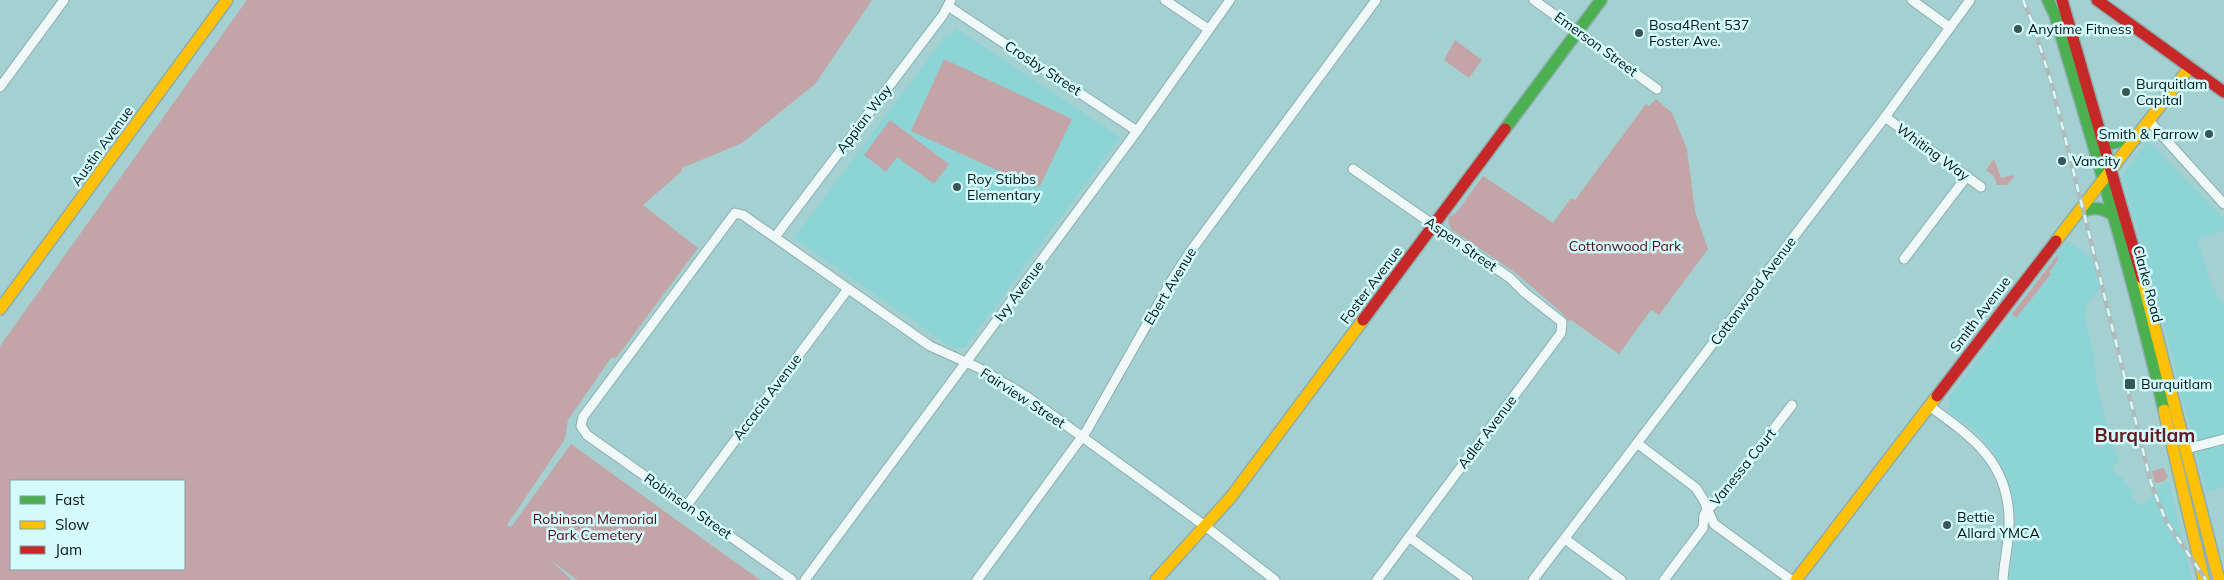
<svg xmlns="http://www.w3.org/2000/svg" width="2224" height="580" viewBox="0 0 2224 580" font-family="Mulish,sans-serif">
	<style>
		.built { fill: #8cd4d6 }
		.green { fill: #c3a5a7; fill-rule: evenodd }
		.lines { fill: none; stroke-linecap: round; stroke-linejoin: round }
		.street-casing { stroke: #8baeaf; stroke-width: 11 }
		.fast-casing { stroke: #8baeaf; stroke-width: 14 }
		.slow-casing { stroke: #8baeaf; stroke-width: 14 }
		.jam-casing { stroke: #8baeaf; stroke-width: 14 }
		.street { stroke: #f1f8f8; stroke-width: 9 }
		.fast { stroke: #4caf50; stroke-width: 11 }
		.slow { stroke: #ffc107; stroke-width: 11 }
		.jam { stroke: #c62828; stroke-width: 11 }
		.rail-casing { stroke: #b0bbbb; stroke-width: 4.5 }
		.rail { stroke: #d4fbfc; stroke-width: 2.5; stroke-dasharray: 8; stroke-linecap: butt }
		.poi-dot { fill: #395657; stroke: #d4fbfc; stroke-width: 2 }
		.labels { text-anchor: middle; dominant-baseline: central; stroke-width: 5; stroke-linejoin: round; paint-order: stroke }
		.poi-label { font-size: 14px; fill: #001516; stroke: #d4fbfc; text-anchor: start }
		.street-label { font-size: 14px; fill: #001516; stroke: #d4fbfc }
		.park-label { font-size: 14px; fill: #530815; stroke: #d4fbfc }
		.district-label { font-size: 19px; font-weight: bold; fill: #611c23; stroke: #d4fbfc }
	</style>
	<rect width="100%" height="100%" fill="#a4d0d1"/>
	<!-- built -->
	<g class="built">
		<path d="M956,28L1120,137L964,348L951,347L794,238L947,34L950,36Z"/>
		<path d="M2148,141L2224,219V231L2197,239L2211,283L2224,306V487L2206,492L2159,304L2122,176Z"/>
		<path d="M2068,241L2094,260L2100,288L2086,306L2085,317L2094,356L2097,388L2116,455L2120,458L2112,470L2125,480L2123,483L2134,491L2130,497L2142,506L2161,485L2169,481L2192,580H2009L2016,524L2014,503L2007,479L1993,451L1986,442L1973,429L1949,413V397Z"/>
	</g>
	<!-- green -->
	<g class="green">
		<path d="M247,0H872L815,84L742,143L682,168V171L643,205L698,248L617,357L611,358L568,420L565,439L507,525L511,527L571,444L760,580H577L548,558L572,580H0V346ZM184,481V569H11V481Z"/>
		<path d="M1455,40L1482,60L1469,78L1444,60Z"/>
		<path d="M944,59L1072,119L1040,186L1034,187L911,131Z"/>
		<path d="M1656,99L1672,113L1687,149L1695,211L1708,249L1659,315L1651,310L1619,354L1571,320L1568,321L1562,313L1517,274L1451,229L1448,222L1449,217L1456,213L1483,176L1553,223L1571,198L1575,200L1646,104L1649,106Z"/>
		<path d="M890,120L949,164L934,184L897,157L886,172L864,155Z"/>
		<path d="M1994,159L2001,178L2012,175L2014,177L2007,185H1997L1994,176L1986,170Z"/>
		<path d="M2057,256L2059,259L2049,272L2051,274L2016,318L2012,314Z"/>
		<path d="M2163,468L2168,477L2164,481L2155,483L2152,471Z"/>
	</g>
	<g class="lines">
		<!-- street casing -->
		<g class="street-casing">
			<g id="street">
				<path d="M1165,0L1208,29"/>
				<path d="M1534,0L1657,89"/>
				<path d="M1912,0L1949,27"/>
				<path d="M948,6L1137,131"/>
				<path d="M0,87L64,0"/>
				<path d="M1885,117L1981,187"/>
				<path d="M2149,121L2224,204"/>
				<path d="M1353,169L1510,278L1524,292L1562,322L1561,333L1409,537L1468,580"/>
				<path d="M775,237L943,15L951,0"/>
				<path d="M1904,259L1967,176"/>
				<path d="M1929,406C1972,437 2008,461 2009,519C2010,539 2004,560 2003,580"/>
				<path d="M1637,443L1696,488L1703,499L1714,524L1791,580"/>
				<path d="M2186,449L2224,439"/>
				<path d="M687,505L848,289"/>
				<path d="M1565,539L1621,580"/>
				<path d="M792,580L587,435L581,426L583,417L735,213L743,215L930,346L979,368L1026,396L1205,526L1275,580"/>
				<path d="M805,580L1137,131L1230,0"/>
				<path d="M977,580L1087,430L1172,280L1190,252L1376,0"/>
				<path d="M1377,580L1409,537"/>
				<path d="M1533,580L1885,117L1970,0"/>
				<path d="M1664,580L1703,528L1704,515L1707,510L1725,493L1792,405"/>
			</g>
		</g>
		<!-- fast casing -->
		<g class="fast-casing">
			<g id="fast">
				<path d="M2048,0L2055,15C2094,146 2133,277 2164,410"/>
				<path d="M1505,129L1601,0"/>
				<path d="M2105,145L2136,138"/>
				<path d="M2078,213C2091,207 2102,206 2114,216"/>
			</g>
		</g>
		<!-- slow casing -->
		<g class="slow-casing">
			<g id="slow">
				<path d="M2056,241L2190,67"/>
				<path d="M2142,278L2219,580"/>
				<path d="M0,309L227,0"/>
				<path d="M2164,410L2204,580"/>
				<path d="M1156,580L1231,497L1363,320"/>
				<path d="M1796,580L1937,396"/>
			</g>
		</g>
		<!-- jam casing -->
		<g class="jam-casing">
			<g id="jam">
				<path d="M2062,0L2142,278"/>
				<path d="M2097,0L2224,92"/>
				<path d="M1363,320L1505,129"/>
				<path d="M1937,396L2056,241"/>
			</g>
		</g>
		<!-- street -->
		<use href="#street" class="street"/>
		<!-- fast -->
		<use href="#fast" class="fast"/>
		<!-- slow -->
		<use href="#slow" class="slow"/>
		<!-- jam -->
		<use href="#jam" class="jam"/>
		<!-- rail casing -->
		<g class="rail-casing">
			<path id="rail" d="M2023,0L2034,27L2052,85L2151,483L2166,521L2206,580"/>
		</g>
		<!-- rail -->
		<use href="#rail" class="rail"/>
	</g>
	<!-- markers -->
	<g class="poi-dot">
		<circle cx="2018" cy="29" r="5"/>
		<circle cx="1639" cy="33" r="5"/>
		<circle cx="2126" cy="92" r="5"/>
		<circle cx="2209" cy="134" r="5"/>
		<circle cx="2062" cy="161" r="5"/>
		<circle cx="957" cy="187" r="5"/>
		<rect x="2124" y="378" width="12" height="12" rx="2.5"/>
		<circle cx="1947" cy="525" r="5"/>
	</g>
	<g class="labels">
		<!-- poi labels -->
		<g class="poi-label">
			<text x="1649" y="25">Bosa4Rent 537<tspan x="1649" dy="16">Foster Ave.</tspan></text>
			<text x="2028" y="29">Anytime Fitness</text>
			<text x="2136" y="84">Burquitlam<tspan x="2136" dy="16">Capital</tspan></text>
			<text x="2199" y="134" text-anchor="end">Smith &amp; Farrow</text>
			<text x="2072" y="161">Vancity</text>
			<text x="967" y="179">Roy Stibbs<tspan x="967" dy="16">Elementary</tspan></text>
			<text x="2141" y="384">Burquitlam</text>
			<text x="1957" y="517">Bettie<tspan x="1957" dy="16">Allard YMCA</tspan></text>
		</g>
		<!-- street labels -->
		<g class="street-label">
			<text transform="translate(1596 44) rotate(36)">Emerson Street</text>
			<text transform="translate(1043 68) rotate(33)">Crosby Street</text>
			<text transform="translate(864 119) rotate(-53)">Appian Way</text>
			<text transform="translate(102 146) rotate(-54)">Austin Avenue</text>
			<text transform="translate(1933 152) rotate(36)">Whiting Way</text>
			<text transform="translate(1461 244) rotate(35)">Aspen Street</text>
			<text transform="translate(2148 284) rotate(75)">Clarke Road</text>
			<text transform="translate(1371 285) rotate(-53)">Foster Avenue</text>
			<text transform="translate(1170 286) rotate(-59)">Ebert Avenue</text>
			<text transform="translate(1019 291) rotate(-53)">Ivy Avenue</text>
			<text transform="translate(1753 291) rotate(-53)">Cottonwood Avenue</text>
			<text transform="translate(1980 314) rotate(-53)">Smith Avenue</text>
			<text transform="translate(767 397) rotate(-53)">Accacia Avenue</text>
			<text transform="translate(1023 398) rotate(33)">Fairview Street</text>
			<text transform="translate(1487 432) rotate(-53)">Adler Avenue</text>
			<text transform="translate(1743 467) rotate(-51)">Vanessa Court</text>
			<text transform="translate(688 506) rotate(35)">Robinson Street</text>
		</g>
		<!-- park labels -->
		<g class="park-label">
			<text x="1625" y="246">Cottonwood Park</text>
			<text x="595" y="519">Robinson Memorial<tspan x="595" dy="16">Park Cemetery</tspan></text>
		</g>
		<!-- district labels -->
		<g class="district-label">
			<text x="2145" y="435">Burquitlam</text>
		</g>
	</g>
	<!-- legend -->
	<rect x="10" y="480" width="175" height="90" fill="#d4fbfc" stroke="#7f9fa0"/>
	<rect x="20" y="496" width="25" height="8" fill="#4caf50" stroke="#7f9fa0"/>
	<text x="55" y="505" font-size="15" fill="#001516">Fast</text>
	<rect x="20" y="521" width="25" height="8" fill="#ffc107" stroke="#7f9fa0"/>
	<text x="55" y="530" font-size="15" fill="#001516">Slow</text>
	<rect x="20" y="546" width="25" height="8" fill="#c62828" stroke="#7f9fa0"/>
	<text x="55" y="555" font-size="15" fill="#001516">Jam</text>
</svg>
